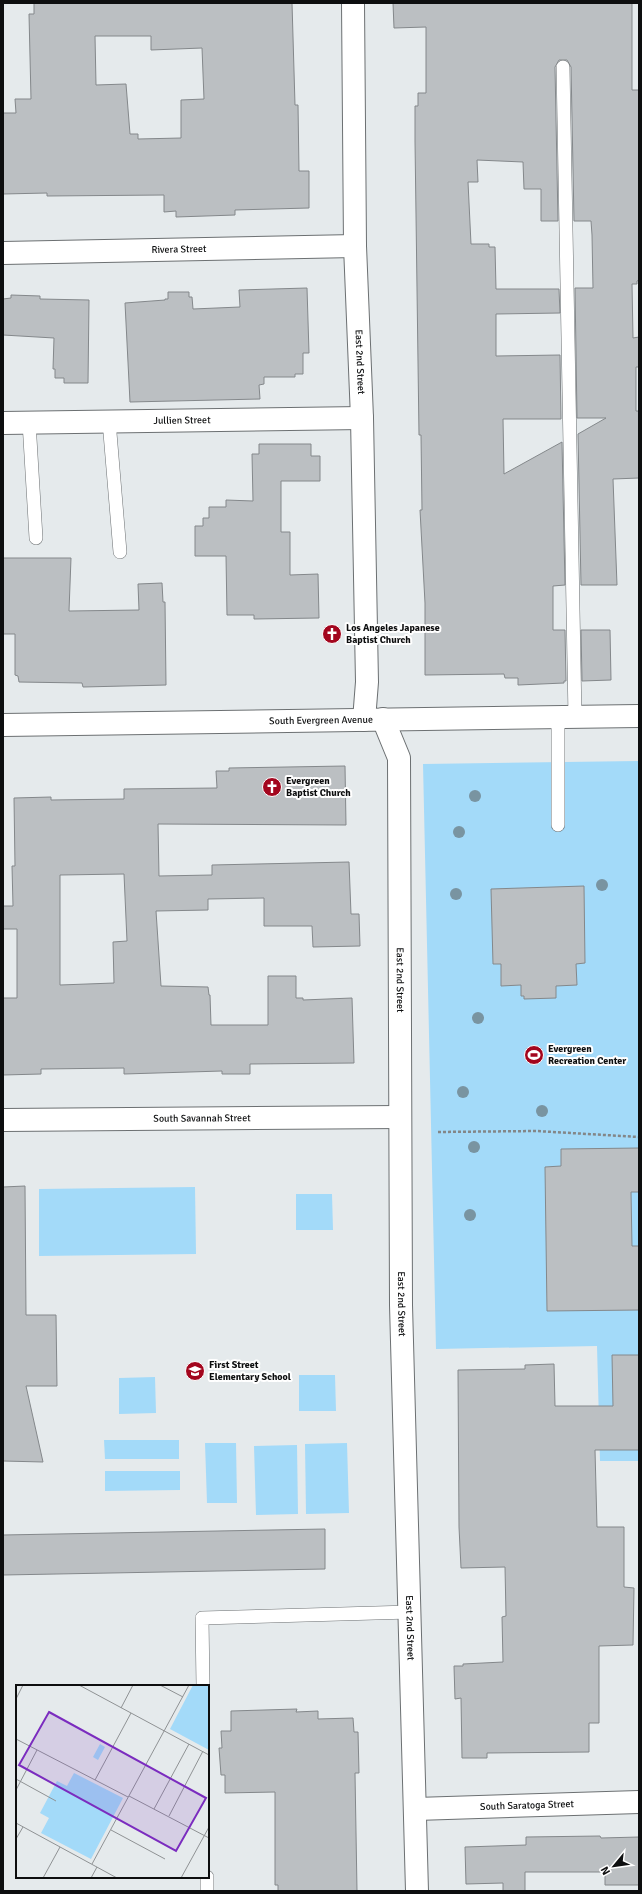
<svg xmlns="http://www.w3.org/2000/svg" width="642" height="1894" viewBox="0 0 642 1894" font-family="Signika,sans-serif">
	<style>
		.green { fill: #a3daf9 }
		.building { fill: #bbbfc2; stroke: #84888b; fill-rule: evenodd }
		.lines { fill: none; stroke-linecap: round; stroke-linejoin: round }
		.lane-casing { stroke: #6c7072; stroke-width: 14 }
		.street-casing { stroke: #6c7072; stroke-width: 24 }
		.secondary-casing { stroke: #6c7072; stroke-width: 24 }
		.path { stroke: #838688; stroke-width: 2.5; stroke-dasharray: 3 2; stroke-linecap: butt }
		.lane { stroke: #fff; stroke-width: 13 }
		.street { stroke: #fff; stroke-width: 22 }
		.secondary { stroke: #fff; stroke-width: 22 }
		.tree { fill: #7994a1 }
		.labels { text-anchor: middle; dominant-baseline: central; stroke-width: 4; stroke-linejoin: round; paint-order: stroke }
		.street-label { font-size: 10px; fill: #0d0e0f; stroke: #fff }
		.poi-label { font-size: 10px; font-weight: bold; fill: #0d0e0f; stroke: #fff; text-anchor: start }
		.inset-road { fill: none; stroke: #8f9294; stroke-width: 1 }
		.view { fill: #7b2cbf; fill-opacity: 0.15; stroke: #7b2cbf; stroke-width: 2 }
		.inset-edge { fill: none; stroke: #0d0e0f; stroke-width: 2 }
	</style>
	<rect width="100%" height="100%" fill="#e5eaec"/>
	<!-- green -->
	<g class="green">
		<path d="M639,761V1461H600L597,1346L436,1349L423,764Z"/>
		<path d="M195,1187L196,1254L39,1256V1189Z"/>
		<path d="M296,1194H332L333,1230H296Z"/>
		<path d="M299,1375H335L336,1411H299Z"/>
		<path d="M155,1377L156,1413L119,1414V1378Z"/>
		<path d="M104,1440H179V1459H105Z"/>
		<path d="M205,1443H236L237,1503H207Z"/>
		<path d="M347,1443L349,1513L306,1514L305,1444Z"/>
		<path d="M297,1445L298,1514L256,1515L254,1446Z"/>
		<path d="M105,1471H180V1490L105,1491Z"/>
	</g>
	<!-- building -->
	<g class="building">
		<path d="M34,3H292L295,105H298L299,171H309V208L235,210V215L176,217V211L164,212V195L47,196V193L3,194V113H16L15,99H31L29,14H34ZM95,36H151V50L202,48L204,99L181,100V138L138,139V134H130L126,84L96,85Z"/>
		<path d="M393,3H632V90H639V280L637,281V284H632L633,338L639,337V367H636V411H639V478L613,479L617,585H581L578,434L606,418H577L575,288H593L592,235L591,221H574L571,67L567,60H559L555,67L558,221H541V189H524L523,162L477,160L478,182H468L471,244H489V247H495L496,289H559L560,313L496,314V356L560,355L561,419H503L504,474L562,442L565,585L553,586V630H565L566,681H564V683L518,685V678H505L504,674L425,675V603L420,510H422L421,435H419L415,141V106H418V93H426V27L394,28Z"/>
		<path d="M307,288L309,353H303V374H295V377H264V384L259,385L260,399L130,402L125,303L165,300V299H168V292H189V297H192L193,309L240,307L239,290Z"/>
		<path d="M11,295L40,296V299L89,300L88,383H64V378H55V369H53L54,338L3,335V299L11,298Z"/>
		<path d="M259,444H311V456H320V481H281V532H290V575L318,574L319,618L254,619V615H227L226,556H195V526H203V518H209V507H226V500L253,501L252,454H259Z"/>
		<path d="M3,558H71L69,611L139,610L138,584L162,583L163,602H165L166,685L83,687L82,683L19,682L18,676L15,675V634H3Z"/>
		<path d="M581,630H610L611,680L582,681Z"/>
		<path d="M345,766L346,825L158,824L159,876L212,875V865L349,862L351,914H359L360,946L313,947L312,926H264V898L208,899V910L156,911L161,986L208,987L209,995H210L211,1025H268V976H296V998H303V1000L352,998L354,1063L250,1064V1074H222V1071L124,1074V1068L41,1069V1074L3,1075V998H17V929H3V906H13L12,866H15L14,798L51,797V800L124,799V789L217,788L216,771H229V768ZM124,874L127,941L113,942L114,983L60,985V875Z"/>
		<path d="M584,886L585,963L576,964L577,985L556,986V998L524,999V996H521V985L501,986V964H493L491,889Z"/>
		<path d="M639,1148V1192H631L632,1246H639V1310L547,1311L545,1167L561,1166V1149Z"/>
		<path d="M25,1186L26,1315H56L57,1386H26L43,1462L3,1461V1187Z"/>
		<path d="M612,1355H639V1450H595L597,1527H624V1587L634,1588L633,1645L599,1646V1723H589V1752L487,1753V1758H462L461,1698L455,1699L454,1666H463V1664L503,1662L502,1617L506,1616L505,1567L461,1568L459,1527L458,1370L525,1369V1365L554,1364L555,1406H613Z"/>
		<path d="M325,1529V1569L3,1575V1535Z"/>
		<path d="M297,1709L296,1712L318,1711V1719L353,1718L354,1732H358L359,1773H355L357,1891H278V1885H275V1792L225,1793V1775H221L219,1748H222L221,1731H231V1711Z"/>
		<path d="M600,1836L601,1838L639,1837V1885H605V1872H525V1891H503V1883L466,1884L465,1847L526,1845V1837Z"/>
	</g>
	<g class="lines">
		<!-- lane casing -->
		<g class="lane-casing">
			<g id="lane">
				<path d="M563,67L575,717"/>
				<path d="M109,421L120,552"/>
				<path d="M29,422L36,538"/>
				<path d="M558,825V717"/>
				<path d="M203,1686L202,1618L410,1612"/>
				<path d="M207,1877V1891"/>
			</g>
		</g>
		<!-- street casing -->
		<g class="street-casing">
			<g id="street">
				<path id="s1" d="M353,3L355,246L362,418L367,682L364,720"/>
				<path id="s2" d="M3,253L355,246"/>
				<path id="s3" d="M3,423L362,418"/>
				<path id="s4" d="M383,719L399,758L401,1305L417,1891"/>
				<path id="s5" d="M3,1120L400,1117"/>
				<path id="s6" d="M416,1809L639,1802"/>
			</g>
		</g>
		<!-- secondary casing -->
		<g class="secondary-casing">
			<g id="secondary">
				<path id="s7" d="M3,725L639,716"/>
			</g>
		</g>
		<!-- path -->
		<path class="path" d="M438,1132L536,1131L639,1137"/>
		<!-- lane -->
		<use href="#lane" class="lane"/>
		<!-- street -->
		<use href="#street" class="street"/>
		<!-- secondary -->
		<use href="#secondary" class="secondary"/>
	</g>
	<!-- trees -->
	<g class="tree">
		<circle cx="475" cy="796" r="6"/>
		<circle cx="459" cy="832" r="6"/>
		<circle cx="602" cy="885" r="6"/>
		<circle cx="456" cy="894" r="6"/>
		<circle cx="478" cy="1018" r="6"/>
		<circle cx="463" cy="1092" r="6"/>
		<circle cx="542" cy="1111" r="6"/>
		<circle cx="474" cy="1147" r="6"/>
		<circle cx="470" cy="1215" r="6"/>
	</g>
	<!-- icons -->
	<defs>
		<g id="church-disc" transform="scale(1)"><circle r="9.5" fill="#a3061e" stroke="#fff"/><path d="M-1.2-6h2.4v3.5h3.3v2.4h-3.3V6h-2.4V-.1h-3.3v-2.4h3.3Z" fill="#fff"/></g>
		<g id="stadium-disc" transform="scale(1)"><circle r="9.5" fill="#a3061e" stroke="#fff"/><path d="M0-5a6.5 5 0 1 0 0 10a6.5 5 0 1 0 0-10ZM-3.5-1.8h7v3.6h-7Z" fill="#fff"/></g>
		<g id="school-disc" transform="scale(1)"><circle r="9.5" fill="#a3061e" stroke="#fff"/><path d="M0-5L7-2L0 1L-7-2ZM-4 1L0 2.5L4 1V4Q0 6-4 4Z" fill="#fff"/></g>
	</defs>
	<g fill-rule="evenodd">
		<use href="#church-disc" x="332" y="634"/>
		<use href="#church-disc" x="272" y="787"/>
		<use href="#stadium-disc" x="534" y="1055"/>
		<use href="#school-disc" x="195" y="1371"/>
	</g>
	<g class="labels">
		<!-- street labels -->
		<g class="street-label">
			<text stroke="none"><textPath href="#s2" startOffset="176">Rivera Street</textPath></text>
			<text stroke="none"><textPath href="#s1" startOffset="359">East 2nd Street</textPath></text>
			<text stroke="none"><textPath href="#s3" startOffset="179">Jullien Street</textPath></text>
			<text stroke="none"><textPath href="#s7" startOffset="318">South Evergreen Avenue</textPath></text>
			<text stroke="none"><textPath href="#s4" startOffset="264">East 2nd Street</textPath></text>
			<text stroke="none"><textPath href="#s5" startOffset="199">South Savannah Street</textPath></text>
			<text stroke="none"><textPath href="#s4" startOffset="588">East 2nd Street</textPath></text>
			<text stroke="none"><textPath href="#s4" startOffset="912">East 2nd Street</textPath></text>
			<text stroke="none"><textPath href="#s6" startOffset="111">South Saratoga Street</textPath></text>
		</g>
		<!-- poi labels -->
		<g class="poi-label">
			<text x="346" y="628">Los Angeles Japanese<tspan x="346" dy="12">Baptist Church</tspan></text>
			<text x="286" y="781">Evergreen<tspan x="286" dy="12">Baptist Church</tspan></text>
			<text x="548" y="1049">Evergreen<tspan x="548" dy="12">Recreation Center</tspan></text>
			<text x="209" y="1365">First Street<tspan x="209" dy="12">Elementary School</tspan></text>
		</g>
	</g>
	<!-- overview -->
	<g transform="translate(16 1685)">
		<rect width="193" height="193" fill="#e5eaec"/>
		<path d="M177,0H193V65L154,44ZM84,59L89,62L82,75L77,72ZM58,88L107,113L75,174L25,148L33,133L24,128L41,96L51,101Z" fill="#a3daf9"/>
		<path class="inset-road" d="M63,0L193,70M144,0L167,12M0,14L7,0M105,23L117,0M0,54L112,112M0,94L40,116M79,95L115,28M0,105L21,65M113,111L193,153M138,124L173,59M153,131L187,66M0,138L101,193M95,145L149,174M0,154L7,142M76,179L173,0M27,193L44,162M75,193L81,182M165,193L193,142"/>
		<path class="view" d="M33,27L190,113L160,166L3,80Z"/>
		<rect width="193" height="193" class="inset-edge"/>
	</g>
	<!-- border -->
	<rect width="642" height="1894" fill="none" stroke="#0d0e0f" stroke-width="8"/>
	<!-- north arrow -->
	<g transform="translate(614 1866) rotate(241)" stroke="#ffffff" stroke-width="3" paint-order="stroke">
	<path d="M0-3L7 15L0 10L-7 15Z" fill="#0d0e0f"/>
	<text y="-6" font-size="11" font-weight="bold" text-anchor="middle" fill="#0d0e0f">N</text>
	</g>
</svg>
